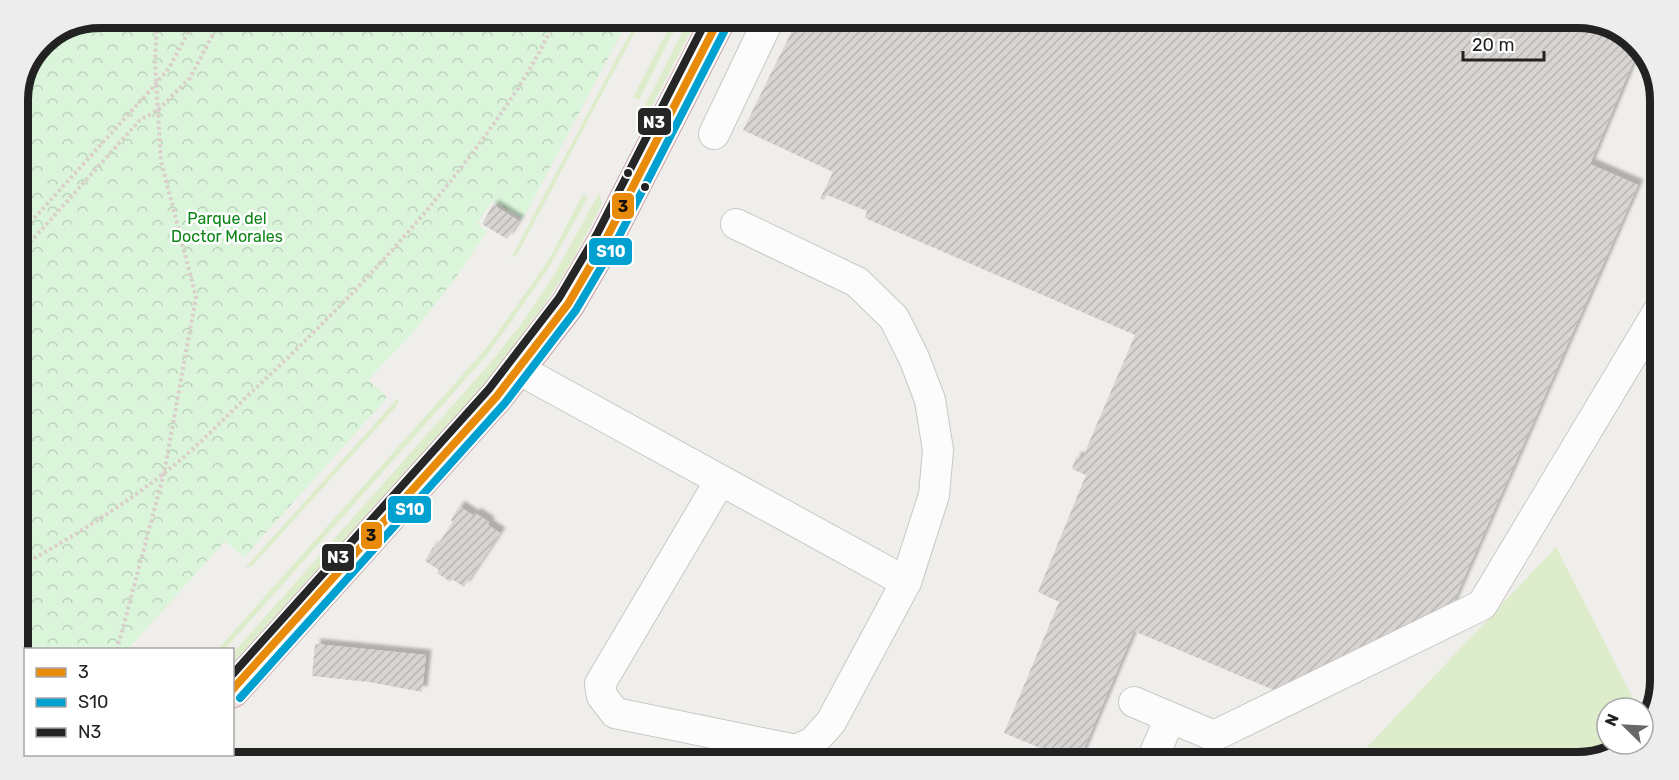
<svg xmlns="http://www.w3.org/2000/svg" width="1679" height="780" viewBox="0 0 1679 780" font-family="Rubik,sans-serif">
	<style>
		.grass { fill: #ddeccb }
		.park { fill: url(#park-crowns) }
		.building { fill: url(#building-hatch); filter: url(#shadow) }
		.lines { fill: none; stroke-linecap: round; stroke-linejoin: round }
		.minor-casing { stroke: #c9c8c7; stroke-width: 32 }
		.highway-casing { stroke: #c5a2ac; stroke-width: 35 }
		.path { stroke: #dccecd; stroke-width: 4; stroke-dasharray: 3 3; stroke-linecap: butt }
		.minor { stroke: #fdfcfc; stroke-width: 30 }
		.highway { stroke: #ece0e2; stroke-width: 33 }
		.bus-1-casing { stroke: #fff; stroke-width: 12 }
		.bus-2-casing { stroke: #fff; stroke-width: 12 }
		.bus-3-casing { stroke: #fff; stroke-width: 12 }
		.bus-1 { stroke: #e88b0a; stroke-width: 8 }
		.bus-2 { stroke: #00a0d1; stroke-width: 8 }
		.bus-3 { stroke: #262626; stroke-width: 8 }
		.bus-dot { fill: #222; stroke: #fff; stroke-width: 2 }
		.labels { text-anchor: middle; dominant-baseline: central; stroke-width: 5; stroke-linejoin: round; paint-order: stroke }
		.park-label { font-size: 16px; fill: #0c8416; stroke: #fff }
		.rim { fill: none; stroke: #222; stroke-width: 8 }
		.line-badge { stroke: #fff; stroke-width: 2 }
		.badge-label { font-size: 16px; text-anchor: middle; font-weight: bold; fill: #fff }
		.pale-badge-label { font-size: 16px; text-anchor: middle; font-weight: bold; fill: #111 }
	</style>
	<defs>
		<pattern id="park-crowns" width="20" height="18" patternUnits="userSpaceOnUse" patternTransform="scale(1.5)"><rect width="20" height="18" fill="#daf5da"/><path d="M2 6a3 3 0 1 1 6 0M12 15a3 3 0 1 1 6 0" fill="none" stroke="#bbd2bb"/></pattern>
		<pattern id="building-hatch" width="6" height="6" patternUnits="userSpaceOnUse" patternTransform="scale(1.5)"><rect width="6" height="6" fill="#d7d4d2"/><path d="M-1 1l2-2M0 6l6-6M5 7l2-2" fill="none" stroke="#b8b6b4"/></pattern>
		<filter id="shadow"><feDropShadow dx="5.5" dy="-5.5" stdDeviation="1.5" flood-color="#0004"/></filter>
	</defs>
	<rect width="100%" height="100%" fill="#f0eeeb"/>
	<!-- grass -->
	<g class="grass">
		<path d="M637,20H641L518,253L511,258Z"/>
		<path d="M673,20H679L639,100L633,97Z"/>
		<path d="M688,21H696L649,112L639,117Z"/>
		<path d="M599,193L602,204L570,265L545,304L488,380L233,663V653L491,362L522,323L554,275Z"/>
		<path d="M583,194L588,197L548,269L488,354L225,649H218L488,346L548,261Z"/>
		<path d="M398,398V402L395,408L255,563L251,567L245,568Z"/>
		<path d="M1556,547L1638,708H1607V744H1627L1624,748L1579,762L1354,761Z"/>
	</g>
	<!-- park -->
	<path class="park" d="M101,18L628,20L523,219L492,201L477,224L487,231L457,276L415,330L368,380L386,396V399L244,557L225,541L130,647L132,649L26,650L25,706L18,685V96L42,42Z"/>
	<!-- building -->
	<g class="building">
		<path d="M797,21L1610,24L1639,48L1590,164L1638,185L1449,612L1276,691L1134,631L1079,760H1069L1004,733L1059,602L1038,592L1086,475L1072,469L1076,457L1082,459L1135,335L865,218L867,211L827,195L824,200L820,199L833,172L743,130Z"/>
		<path d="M493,205L519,221L507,239L482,224Z"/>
		<path d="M459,506L474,516L475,513L489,522L488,525L500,533L464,587L452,579L451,582L437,573L439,570L425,561L433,547L435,549L453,522L451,520Z"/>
		<path d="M315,644L426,655L422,692L369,682L312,676Z"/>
	</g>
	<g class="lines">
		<!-- minor casing -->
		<g class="minor-casing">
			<g id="minor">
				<path d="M714,134L768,21"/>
				<path d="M518,369L906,582"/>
				<path d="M720,481L600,684L602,696L615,713L796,750L813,742L831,722L906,582L934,495L938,450L930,400L914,358L894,318L857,282L736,224"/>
				<path d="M1134,702L1214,736L1482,605L1659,310"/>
				<path d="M1152,760L1170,718"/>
			</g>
		</g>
		<!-- highway casing -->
		<g class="highway-casing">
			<g id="highway">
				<path d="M232,691L497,396L568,304L606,239L718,21"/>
				<path d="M174,756L175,754"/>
			</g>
		</g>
		<!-- path -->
		<g class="path">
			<path d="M18,236L156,84L169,68L196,18"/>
			<path d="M18,256L140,120L158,110L190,78L221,19"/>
			<path d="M18,567C68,540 118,509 163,474C196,449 226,416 256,388C338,311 416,230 482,140C510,102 536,63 555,20"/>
			<path d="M117,650L164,473L196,297L161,161L155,62L157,18"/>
			<path d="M133,650L137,647"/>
			<path d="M23,700L26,701"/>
			<path d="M134,754L136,756"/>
		</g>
		<!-- minor -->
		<use href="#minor" class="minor"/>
		<!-- highway -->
		<use href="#highway" class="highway"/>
		<!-- bus-1 casing -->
		<g class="bus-1-casing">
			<path id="bus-1" d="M232,690L497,396L568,304L606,239L718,21"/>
		</g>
		<!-- bus-2 casing -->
		<g class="bus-2-casing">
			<path id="bus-2" d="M240,698L505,403L576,310L615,244L727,26"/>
		</g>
		<!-- bus-3 casing -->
		<g class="bus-3-casing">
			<path id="bus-3" d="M232,675L489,389L559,298L597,234L706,21"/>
		</g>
		<!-- bus-1 -->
		<use href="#bus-1" class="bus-1"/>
		<!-- bus-2 -->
		<use href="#bus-2" class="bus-2"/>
		<!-- bus-3 -->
		<use href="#bus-3" class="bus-3"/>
	</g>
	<!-- markers -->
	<g class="bus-dot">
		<circle cx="628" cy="173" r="5"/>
		<circle cx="645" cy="187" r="5"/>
	</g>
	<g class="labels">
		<!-- park labels -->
		<g class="park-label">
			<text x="227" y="218">Parque del<tspan x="227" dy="18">Doctor Morales</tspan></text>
		</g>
	</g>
	<!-- crop -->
	<path d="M0 0H1679V780H0ZM100 28H1578A72 72 0 0 1 1650 100V680A72 72 0 0 1 1578 752H100A72 72 0 0 1 28 680V100A72 72 0 0 1 100 28Z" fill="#ededed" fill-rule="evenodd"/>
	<path class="rim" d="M100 28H1578A72 72 0 0 1 1650 100V680A72 72 0 0 1 1578 752H100A72 72 0 0 1 28 680V100A72 72 0 0 1 100 28Z"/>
	<g class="line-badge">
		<rect x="637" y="107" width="35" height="29" rx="6" fill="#262626"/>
		<rect x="611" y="192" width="24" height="28" rx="6" fill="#e88b0a"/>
		<rect x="588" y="237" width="45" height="29" rx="6" fill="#00a0d1"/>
		<rect x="387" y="495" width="45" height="29" rx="6" fill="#00a0d1"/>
		<rect x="360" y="521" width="23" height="29" rx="6" fill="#e88b0a"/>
		<rect x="321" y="543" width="34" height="29" rx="6" fill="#262626"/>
	</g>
	<g class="badge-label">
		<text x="654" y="128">N3</text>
		<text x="611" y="257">S10</text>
		<text x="410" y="515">S10</text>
		<text x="338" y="563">N3</text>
	</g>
	<g class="pale-badge-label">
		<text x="623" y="212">3</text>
		<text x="371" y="541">3</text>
	</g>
	<!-- legend -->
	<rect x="24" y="648" width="210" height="108" fill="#ffffff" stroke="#a7a7a7" stroke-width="1.5"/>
	<rect x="36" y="668" width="30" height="9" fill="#e88b0a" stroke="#a7a7a7" stroke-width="1.5"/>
	<text x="78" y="678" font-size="18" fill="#222222">3</text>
	<rect x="36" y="698" width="30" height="9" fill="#00a0d1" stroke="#a7a7a7" stroke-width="1.5"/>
	<text x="78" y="708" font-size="18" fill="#222222">S10</text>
	<rect x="36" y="728" width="30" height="9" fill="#262626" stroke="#a7a7a7" stroke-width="1.5"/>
	<text x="78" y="738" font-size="18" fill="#222222">N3</text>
	<!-- north arrow -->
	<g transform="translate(1625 726) rotate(294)"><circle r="28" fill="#ffffff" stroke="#a7a7a7" stroke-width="1.5"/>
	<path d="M0-4.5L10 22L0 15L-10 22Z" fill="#6a6968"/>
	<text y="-9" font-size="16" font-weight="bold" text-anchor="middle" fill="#222222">N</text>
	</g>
	<!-- scale -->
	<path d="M1463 51v9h81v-9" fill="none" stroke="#222222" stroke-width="3"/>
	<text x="1472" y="51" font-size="18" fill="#222222" stroke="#ffffff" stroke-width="4.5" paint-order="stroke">20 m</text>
</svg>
